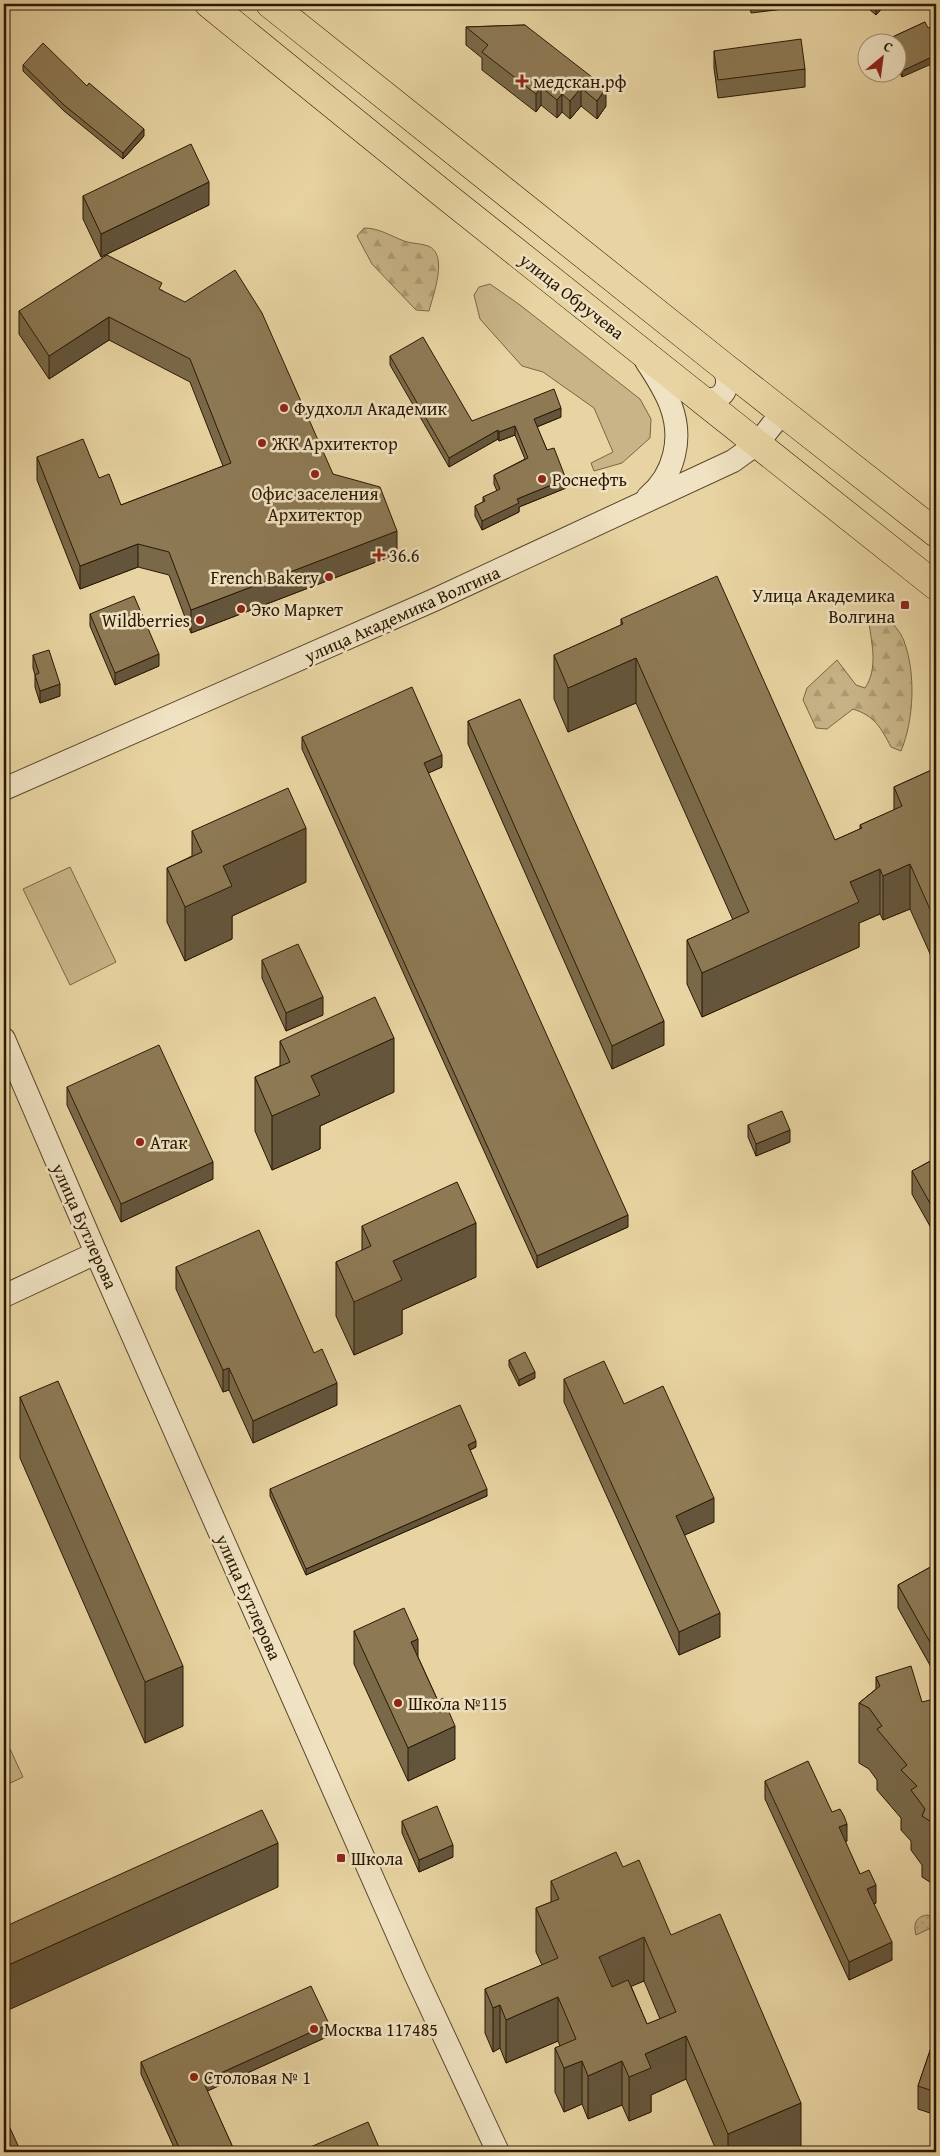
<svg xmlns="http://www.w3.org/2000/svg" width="940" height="2156" viewBox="0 0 940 2156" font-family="'Gentium Book Plus',serif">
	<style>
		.green { fill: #c8b487; stroke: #7a6644 }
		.forest { fill: url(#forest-firs); stroke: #7a6644 }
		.park { fill: url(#park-dots); stroke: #7a6644 }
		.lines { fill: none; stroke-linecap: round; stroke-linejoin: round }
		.minor-casing { stroke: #5a472a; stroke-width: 24 }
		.major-casing { stroke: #2b1802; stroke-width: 29 }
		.minor { stroke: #f0e3c3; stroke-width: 22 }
		.major { stroke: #e8d4a2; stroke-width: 28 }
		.wall { fill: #796949; stroke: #2b1802; fill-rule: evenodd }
		.shaded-wall { fill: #63553c; stroke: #2b1802 }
		.building { fill: #8d7a55; stroke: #2b1802; fill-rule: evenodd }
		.poi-dot { fill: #8f2418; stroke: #f0e3c3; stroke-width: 2 }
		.labels { text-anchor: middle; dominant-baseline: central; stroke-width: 5; stroke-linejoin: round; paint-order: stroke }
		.poi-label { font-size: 18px; fill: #2b1802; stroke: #f0e3c3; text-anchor: start }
		.street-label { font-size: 18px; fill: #2b1802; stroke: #f0e3c3 }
	</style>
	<defs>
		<pattern id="forest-firs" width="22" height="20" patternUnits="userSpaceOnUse" patternTransform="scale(1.25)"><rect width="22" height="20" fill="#c8b487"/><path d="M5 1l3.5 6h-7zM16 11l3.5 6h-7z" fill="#ac9a73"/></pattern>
		<pattern id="park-dots" width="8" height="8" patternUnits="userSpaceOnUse" patternTransform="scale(1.25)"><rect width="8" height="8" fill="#c8b487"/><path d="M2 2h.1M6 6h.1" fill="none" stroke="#ac9a73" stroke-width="1.8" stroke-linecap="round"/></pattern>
	</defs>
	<rect width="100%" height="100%" fill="#e8d4a2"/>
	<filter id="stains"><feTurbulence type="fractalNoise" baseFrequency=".004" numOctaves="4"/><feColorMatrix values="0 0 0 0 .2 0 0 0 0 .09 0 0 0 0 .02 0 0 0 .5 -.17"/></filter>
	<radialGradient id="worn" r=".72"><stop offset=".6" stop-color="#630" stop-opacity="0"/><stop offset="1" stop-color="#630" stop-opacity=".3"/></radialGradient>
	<!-- green -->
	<g class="green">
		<path d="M490,284L520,305L640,399L651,419L650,438L622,463L594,471L591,463L613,452L594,408L543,372L522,366L480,319L474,295L479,287Z"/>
		<path d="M70,867L116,962L70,985L23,889Z"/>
		<path d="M4,1736L23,1777L4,1786Z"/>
	</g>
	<!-- forest -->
	<g class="forest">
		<path d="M364,228C379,228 391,236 404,241C412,244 420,243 428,246C449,254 433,295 429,311L416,310L372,264L357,236Z"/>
		<path d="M876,615H886C892,623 901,632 904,641C916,673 914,720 901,751L891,747C881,728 875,716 853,709L827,729L816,728L803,700L807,688L837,660L856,685L865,688C878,669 872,645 869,623Z"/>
	</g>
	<!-- park -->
	<path class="park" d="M928,1915L936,1920V1938L931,1928L916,1935C913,1924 916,1916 928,1915Z"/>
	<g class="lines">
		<!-- minor casing -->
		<g class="minor-casing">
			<g id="minor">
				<path d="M646,361C666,391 683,419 674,455C670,472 661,486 648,497"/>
				<path d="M699,397C724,406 734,384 722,365"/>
				<path d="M4,789L434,600L733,461L758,443L783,411"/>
				<path d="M4,1039L96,1253L415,1974L498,2152"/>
				<path d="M4,1296L96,1253"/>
			</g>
		</g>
		<!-- major casing -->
		<g class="major-casing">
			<g id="major">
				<path d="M209,4L447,197L936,586"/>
				<path d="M270,4L722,365L936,533"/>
			</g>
		</g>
		<!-- minor -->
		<use href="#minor" class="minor"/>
		<!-- major -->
		<use href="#major" class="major"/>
	</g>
	<!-- wall -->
	<g class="wall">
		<path d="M750,4H809V6L751,13Z"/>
		<path d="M863,4H888L883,7L876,15Z"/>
		<path d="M925,22L902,77L898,69V42H886V40Z"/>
		<path d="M525,25L606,106L597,119L581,106L570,119L562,112L557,118L541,105L536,112L482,70V58L466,45V27Z"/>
		<path d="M714,51L805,69V87L718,98L714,68Z"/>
		<path d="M23,65L144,136L123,159L64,111L23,71Z"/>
		<path d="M83,196L209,205L101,257L83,219Z"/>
		<path d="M162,290L333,474L397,554L191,633L169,575L138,567L80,589L37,480V457L99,478L121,505L223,466L190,382L109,340L49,379L19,334V311Z"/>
		<path d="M390,356L472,421L561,417L537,427L547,450L566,488L519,507V512L482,530L475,516V506L483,502V497L497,491L494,484V475L525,459L515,435L499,441L498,439L449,467L390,365Z"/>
		<path d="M90,614L159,666L115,685L90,626Z"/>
		<path d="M621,619L835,840L860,829V825L894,810V787L936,768V967L910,909L883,920L880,914L859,923V947L702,1017L687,984V940L733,920L636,703L568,732L554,699V655L621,625Z"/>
		<path d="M33,655L60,696L40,703L35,687V675L33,668Z"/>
		<path d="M468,721L664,1045L612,1069L468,744Z"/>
		<path d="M302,737L442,767L428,773L628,1227L537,1268L302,749Z"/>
		<path d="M192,831L306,882L232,916V939L185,961L167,922V868L192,856Z"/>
		<path d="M262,960L323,1015L286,1031L262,978Z"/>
		<path d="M280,1041L394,1092L320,1126V1149L272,1170L255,1131V1077L280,1066Z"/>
		<path d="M67,1087L213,1179L121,1222L67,1105Z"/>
		<path d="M748,1125L790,1142L756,1156L748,1137Z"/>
		<path d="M936,1158V1237L912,1194V1171Z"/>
		<path d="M362,1226L476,1277L402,1310V1334L354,1355L336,1316V1262L362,1251Z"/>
		<path d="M176,1267L337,1405L253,1443L229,1390L223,1392L176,1289Z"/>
		<path d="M509,1360L535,1378L519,1386L509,1366Z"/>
		<path d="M564,1379L714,1522L684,1535L720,1637L679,1655L564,1402Z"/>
		<path d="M20,1397L183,1726L145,1743L20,1458Z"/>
		<path d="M476,1447L470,1450L487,1496L306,1575L270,1496V1489Z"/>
		<path d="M936,1564V1676L898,1608V1585Z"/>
		<path d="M354,1631L418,1657L438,1701L455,1759L408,1781L354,1664Z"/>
		<path d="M876,1677L922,1702L936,1715V1886L922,1877V1865L911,1850V1841L901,1830V1818L877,1790V1780L869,1769L859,1763V1703L876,1689Z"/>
		<path d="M765,1781L832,1812L847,1841L845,1842L860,1874L876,1903L874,1904L892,1960L849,1980L765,1799Z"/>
		<path d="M402,1821L453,1857L419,1872L402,1833Z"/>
		<path d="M623,1867L671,1935L801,2146L787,2152H717L686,2079L651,2095V2112L629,2121L622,2105L588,2119L582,2104L564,2112L555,2092V2048L560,2046L558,2041L506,2063L500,2048L493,2052L485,2033V1989L542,1965L536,1952V1908L551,1902V1881ZM644,1981L660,2019L647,2024L631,1986Z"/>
		<path d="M936,2033V2115L918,2109V2086Z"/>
		<path d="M329,2036L207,2091L235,2152H176L141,2074V2062Z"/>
	</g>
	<!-- shaded-wall -->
	<g class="shaded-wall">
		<path d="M876,4H888L883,7L876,15Z"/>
		<path d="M936,55V62L902,77V71Z"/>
		<path d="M541,87V105L536,112V94Z"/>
		<path d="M581,88V106L570,119V101Z"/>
		<path d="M606,88V106L597,119V101Z"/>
		<path d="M562,94V112L557,118V100Z"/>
		<path d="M144,129V136L123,159V153Z"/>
		<path d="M209,182V205L101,257V234Z"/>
		<path d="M109,317V340L49,379V356Z"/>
		<path d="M561,408V417L534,428V419Z"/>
		<path d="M515,426V435L499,441V432Z"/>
		<path d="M498,430V439L449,467V458Z"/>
		<path d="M566,479V488L519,507V512L482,530V521L517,499Z"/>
		<path d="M397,531V554L191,633V610Z"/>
		<path d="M138,544V567L80,589V566Z"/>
		<path d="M159,654V666L115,685V673Z"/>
		<path d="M636,658V703L568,732V688Z"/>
		<path d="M60,684V696L40,703V691Z"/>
		<path d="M442,755V767L424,775V763Z"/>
		<path d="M306,828V882L232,916V939L185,961V907L223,866Z"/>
		<path d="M910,864V909L883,920V876Z"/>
		<path d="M880,869V914L859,923V947L702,1017V973L850,882Z"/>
		<path d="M323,997V1015L286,1031V1013Z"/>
		<path d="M664,1021V1045L612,1069V1046Z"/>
		<path d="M394,1038V1092L320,1126V1149L272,1170V1116L311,1076Z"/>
		<path d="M790,1130V1142L756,1156V1144Z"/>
		<path d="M213,1162V1179L121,1222V1204Z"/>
		<path d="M628,1215V1227L537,1268V1256Z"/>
		<path d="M476,1223V1277L402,1310V1334L354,1355V1302L393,1261Z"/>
		<path d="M229,1368V1390L223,1392V1370Z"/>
		<path d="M535,1372V1378L519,1386V1380Z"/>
		<path d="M337,1383V1405L253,1443V1421Z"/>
		<path d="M476,1441V1447L468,1451V1445Z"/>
		<path d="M487,1489V1496L306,1575V1569Z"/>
		<path d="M714,1498V1522L676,1539V1516Z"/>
		<path d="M720,1613V1637L679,1655V1632Z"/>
		<path d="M418,1639V1672L411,1642Z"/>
		<path d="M183,1666V1726L145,1743V1682Z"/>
		<path d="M455,1726V1759L408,1781V1748Z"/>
		<path d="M847,1824V1841L839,1845V1827Z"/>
		<path d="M278,1843V1887L4,2012V1967Z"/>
		<path d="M453,1845V1857L419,1872V1860Z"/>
		<path d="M876,1885V1903L867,1907V1889Z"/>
		<path d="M644,1937V1981L599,2000V1957Z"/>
		<path d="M892,1942V1960L849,1980V1962Z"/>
		<path d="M558,1997V2041L506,2063V2020Z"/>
		<path d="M500,2005V2048L493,2052V2008Z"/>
		<path d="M329,2024V2036L203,2093V2081Z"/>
		<path d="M686,2036V2079L651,2095V2112L629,2121V2077L645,2054Z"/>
		<path d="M582,2061V2104L564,2112V2068Z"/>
		<path d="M622,2061V2105L588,2119V2076Z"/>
		<path d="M801,2103V2146L787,2152H728V2134Z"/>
	</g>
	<!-- building -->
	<g class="building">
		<path d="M925,22L928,28L936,25V55L902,71L898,62V42H888L886,40Z"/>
		<path d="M525,25L606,88L597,101L581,88L570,101L562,94L557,100L541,87L536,94L482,52L488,45L466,27Z"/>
		<path d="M801,39L805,69L718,80L714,51Z"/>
		<path d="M43,43L87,86L89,83L144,129L123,153L64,105L23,65Z"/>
		<path d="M191,144L209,182L101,234L83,196Z"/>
		<path d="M107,255L162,283L159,289L185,302L235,270L262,313L333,474L380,487L397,531L191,610L169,552L138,544L80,566L37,457L83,439L99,478L109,474L121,505L231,463L190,359L109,317L49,356L19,311Z"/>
		<path d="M423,337L472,421L554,389L561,408L534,419L547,450L554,448L566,479L517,499L519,503L482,521L475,506L485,501L483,497L500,489L494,475L528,458L515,426L499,432L498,430L449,458L390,356Z"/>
		<path d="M717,576L835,840L862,828L860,825L902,806L894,787L936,768V923L910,864L883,876L880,869L850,882L859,902L702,973L687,940L749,912L636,658L568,688L554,655L623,624L621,619Z"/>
		<path d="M134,596L159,654L115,673L90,614Z"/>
		<path d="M49,650L60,684L40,691L35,675L39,673L33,655Z"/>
		<path d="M412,687L442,755L424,763L628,1215L537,1256L302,737Z"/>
		<path d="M520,699L664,1021L612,1046L468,721Z"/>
		<path d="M288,788L306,828L223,866L232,886L185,907L167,868L202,852L192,831Z"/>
		<path d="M298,944L323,997L286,1013L262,960Z"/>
		<path d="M375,997L394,1038L311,1076L320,1095L272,1116L255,1077L290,1062L280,1041Z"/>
		<path d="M159,1045L213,1162L121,1204L67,1087Z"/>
		<path d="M782,1111L790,1130L756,1144L748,1125Z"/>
		<path d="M936,1158V1214L912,1171Z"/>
		<path d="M457,1182L476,1223L393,1261L402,1280L354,1302L336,1262L371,1246L362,1226Z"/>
		<path d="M259,1230L314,1353L322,1349L337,1383L253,1421L229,1368L223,1370L176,1267Z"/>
		<path d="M525,1352L535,1372L519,1380L509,1360Z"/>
		<path d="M604,1361L624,1404L663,1386L714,1498L676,1516L720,1613L679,1632L564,1379Z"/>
		<path d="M58,1381L183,1666L145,1682L20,1397Z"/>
		<path d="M460,1405L476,1441L468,1445L487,1489L306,1569L270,1489Z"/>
		<path d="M936,1564V1653L898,1585Z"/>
		<path d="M404,1608L418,1639L411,1642L438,1701L443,1698L455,1726L408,1748L354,1631Z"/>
		<path d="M911,1666L922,1702L930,1700L936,1715V1825L922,1816L925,1809L911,1790L917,1786L901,1770L907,1765L877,1729L882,1726L869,1708L859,1703L880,1686L876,1677Z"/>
		<path d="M808,1761L832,1812L840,1809L844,1816L847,1824L839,1827L860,1874L869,1870L876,1885L867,1889L892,1942L849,1962L765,1781Z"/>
		<path d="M437,1806L453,1845L419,1860L402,1821Z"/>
		<path d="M262,1810L278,1843L4,1967V1927Z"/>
		<path d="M616,1852L623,1867L639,1860L671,1935L720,1914L801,2103L728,2134L686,2036L645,2054L651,2068L629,2077L622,2061L588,2076L582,2061L564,2068L555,2048L576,2039L558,1997L506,2020L500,2005L493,2008L485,1989L558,1958L536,1908L559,1899L551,1881ZM644,1937L676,2012L647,2024L628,1980L612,1987L599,1957Z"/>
		<path d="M311,1986L329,2024L203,2081L235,2152H181L141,2062Z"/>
		<path d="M936,2033V2092L918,2086Z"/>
		<path d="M4,2115L21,2152H4Z"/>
		<path d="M368,2122L381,2152H299Z"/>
	</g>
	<!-- markers -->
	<g class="poi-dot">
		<path d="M519.5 73.5h5v5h5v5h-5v5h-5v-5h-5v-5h5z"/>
		<circle cx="284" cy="408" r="5"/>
		<circle cx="262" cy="443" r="5"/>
		<circle cx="315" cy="474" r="5"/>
		<circle cx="542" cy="479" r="5"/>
		<path d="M376.5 547.5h5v5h5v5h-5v5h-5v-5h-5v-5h5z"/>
		<circle cx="329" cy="577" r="5"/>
		<rect x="900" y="600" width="10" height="10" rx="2.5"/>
		<circle cx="241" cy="609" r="5"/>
		<circle cx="200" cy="620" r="5"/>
		<circle cx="140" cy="1142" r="5"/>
		<circle cx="398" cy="1703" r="5"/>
		<rect x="336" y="1853" width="10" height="10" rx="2.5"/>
		<circle cx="314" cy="2029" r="5"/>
		<circle cx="194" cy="2077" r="5"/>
	</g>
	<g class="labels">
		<!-- poi labels -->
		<g class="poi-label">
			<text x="533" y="81">медскан.рф</text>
			<text x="294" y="408">Фудхолл Академик</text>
			<text x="272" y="443">ЖК Архитектор</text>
			<text x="552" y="479">Роснефть</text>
			<text x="315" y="493" text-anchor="middle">Офис заселения<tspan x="315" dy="21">Архитектор</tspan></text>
			<text x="389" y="555">36.6</text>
			<text x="319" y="577" text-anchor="end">French Bakery</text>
			<text x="895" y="595" text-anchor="end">Улица Академика<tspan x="895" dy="21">Волгина</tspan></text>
			<text x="251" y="609">Эко Маркет</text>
			<text x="190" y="620" text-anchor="end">Wildberries</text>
			<text x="150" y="1142">Атак</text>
			<text x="408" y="1703">Школа №115</text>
			<text x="351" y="1858">Школа</text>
			<text x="324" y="2029">Москва 117485</text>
			<text x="204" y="2077">Столовая № 1</text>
		</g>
		<!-- street labels -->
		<g class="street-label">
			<text transform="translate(572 296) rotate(38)">улица Обручева</text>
			<text transform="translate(402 614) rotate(-24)">улица Академика Волгина</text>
			<text transform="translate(85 1226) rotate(66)">улица Бутлерова</text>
			<text transform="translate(249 1597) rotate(66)">улица Бутлерова</text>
		</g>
	</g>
	<!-- margin -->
	<rect width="940" height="2156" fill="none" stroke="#e8d4a2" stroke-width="20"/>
	<rect x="5" y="5" width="930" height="2146" fill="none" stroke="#2b1802" stroke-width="2.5"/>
	<rect x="10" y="10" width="920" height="2136" fill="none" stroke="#2b1802"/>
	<!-- north arrow -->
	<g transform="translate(882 58) rotate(29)"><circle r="24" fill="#f0e3c3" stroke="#a19276"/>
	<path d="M0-4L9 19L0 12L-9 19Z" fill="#8f2418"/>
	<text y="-8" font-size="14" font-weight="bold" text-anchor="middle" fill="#2b1802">С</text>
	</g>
	<rect width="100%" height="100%" filter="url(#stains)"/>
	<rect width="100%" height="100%" fill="url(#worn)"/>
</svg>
